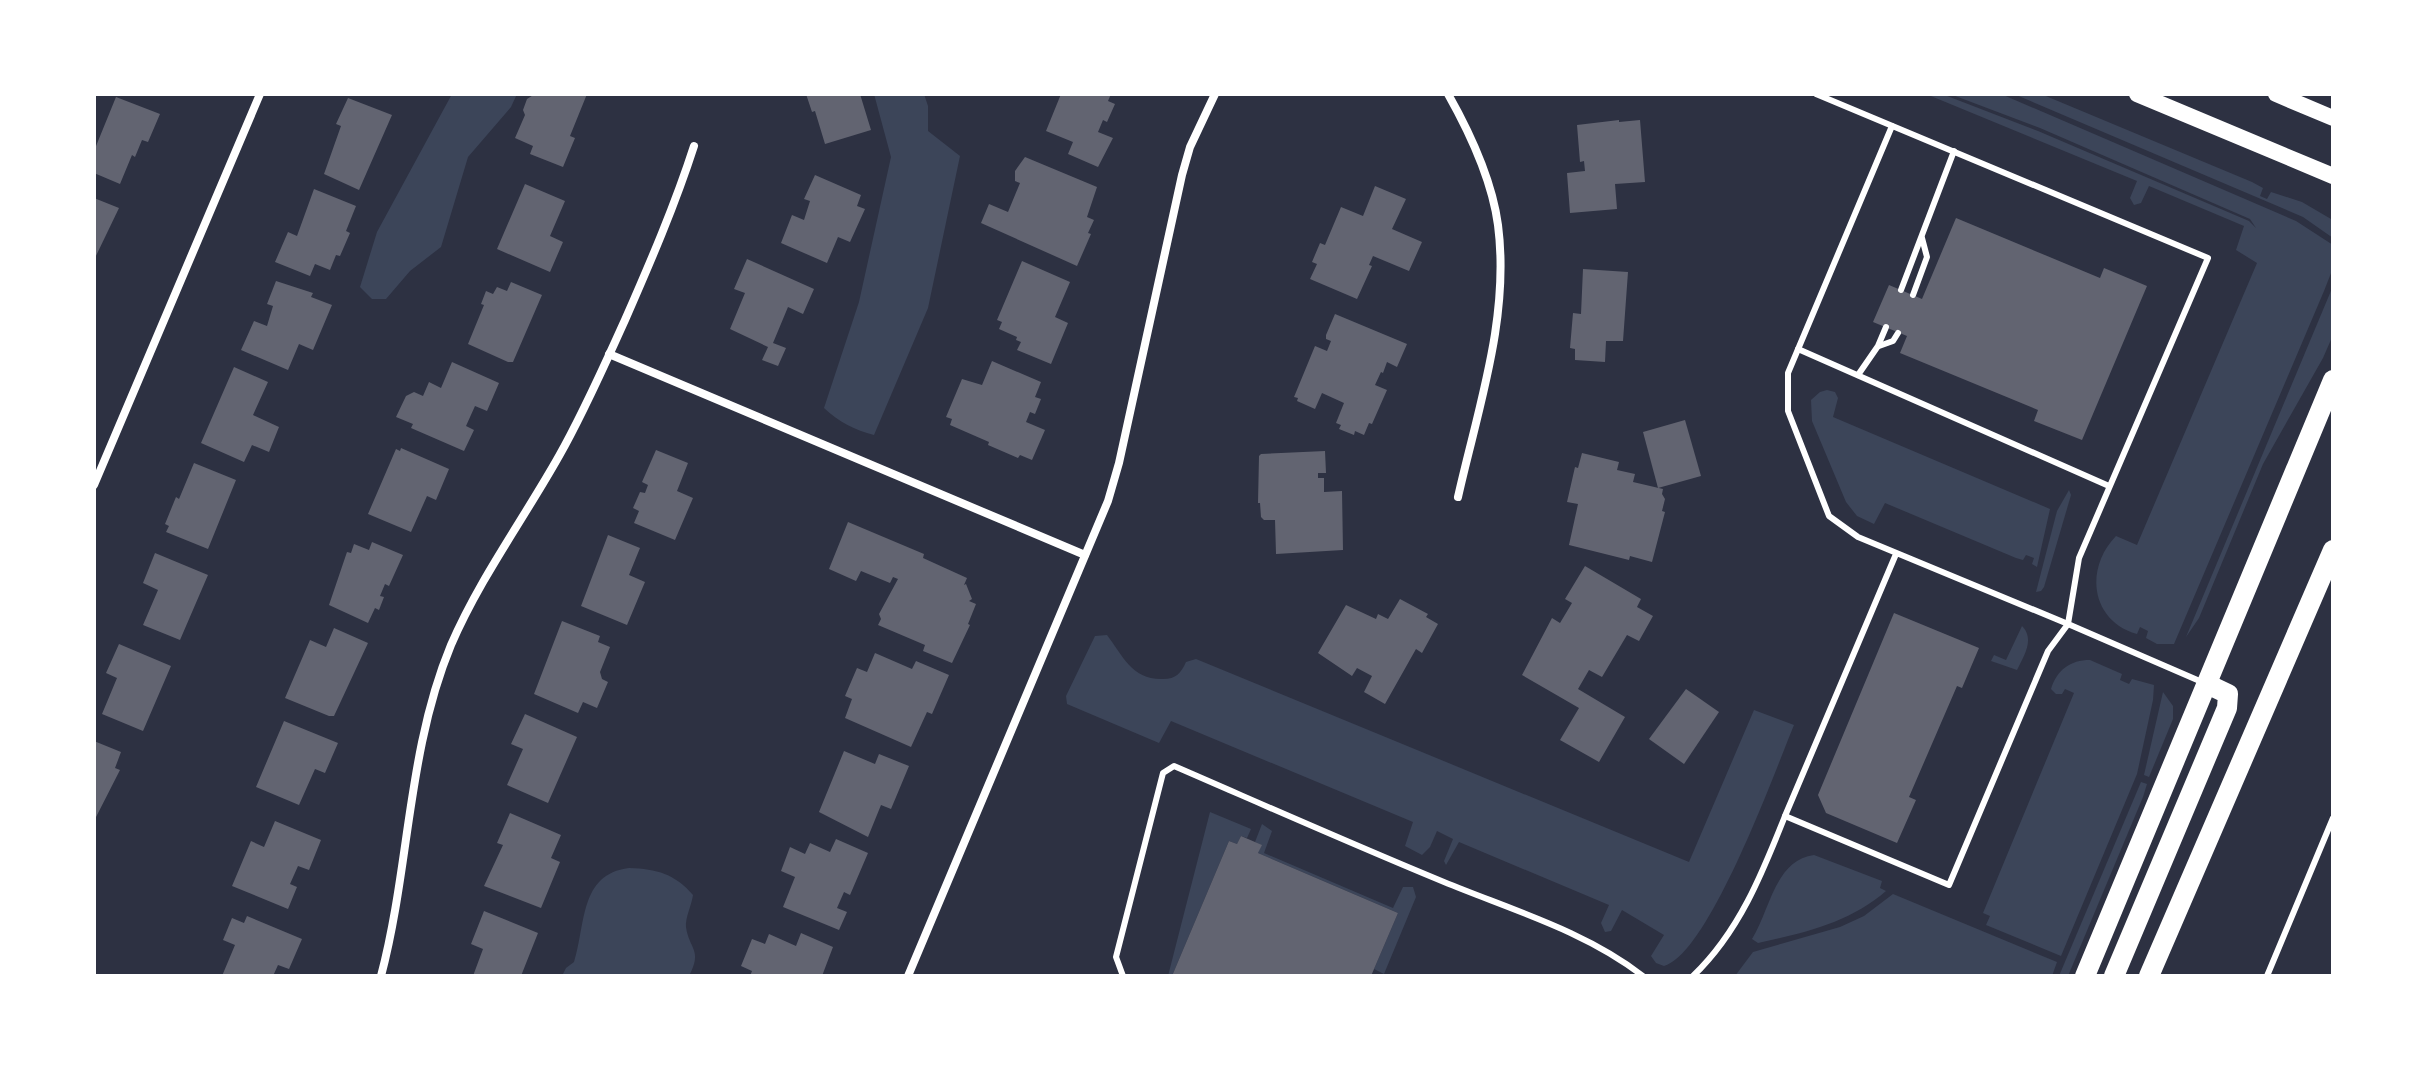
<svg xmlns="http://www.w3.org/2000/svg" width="2427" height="1070" viewBox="0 0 2427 1070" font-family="Ubuntu,sans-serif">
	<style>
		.green { fill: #3c4559 }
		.building { fill: #626471 }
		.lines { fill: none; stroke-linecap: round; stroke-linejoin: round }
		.service { stroke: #fff; stroke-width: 6 }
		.minor { stroke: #fff; stroke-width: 8 }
		.secondary { stroke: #fff; stroke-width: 16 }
		.primary { stroke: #fff; stroke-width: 20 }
	</style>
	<rect width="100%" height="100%" fill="#2d3142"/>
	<!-- green -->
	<g class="green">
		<path d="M452,94H517L511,107L468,157L441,247L410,271L386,299H372L360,287L377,232Z"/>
		<path d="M874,94H924L928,106V131L960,156L928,308L874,435C855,430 839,422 824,408L859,302L891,157Z"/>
		<path d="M1926,94H1942L2038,131L2249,221L2256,228L2250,219L2040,128L1950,94H2001L2296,221L2333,245V268L2324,291L2174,644H2157L2146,638L2148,631L2140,627L2137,634C2091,621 2084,569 2116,536L2137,545L2257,263L2236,250L2244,226L2149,186L2141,203L2134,205L2130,198L2137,181Z"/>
		<path d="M2014,94H2041L2252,182L2263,188L2260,196L2267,199L2271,192L2302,202L2331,219L2333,238L2303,217Z"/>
		<path d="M2333,286V335L2323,358L2263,464L2199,618L2186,637Z"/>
		<path d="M1827,390L1835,392L1838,398L1833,417L2050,509L2037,567L2032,564L2034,558L2026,555L2023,560L2016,558L1885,503L1874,524L1857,516L1846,502L1812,421L1811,400L1820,392Z"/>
		<path d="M2069,490L2071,495L2044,587L2041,591L2036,592L2057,511Z"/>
		<path d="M2022,626C2035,639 2024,656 2017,670L1991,661L1994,655L2006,660Z"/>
		<path d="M1107,635C1123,656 1132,680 1163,679C1176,679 1181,673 1186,662L1196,659L1689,862L1754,710L1794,725C1775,771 1709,954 1664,966L1656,963L1651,956L1664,935L1622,910L1611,931L1605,932L1601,923L1609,905L1459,842L1446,865L1444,861L1453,839L1437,831L1430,847L1422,855L1405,846L1413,822L1171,721L1159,743L1067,704L1066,696L1095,636Z"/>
		<path d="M2090,660L2122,674L2120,680L2129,684L2132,679L2154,685L2153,700L2137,774L2061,956L1986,925L1990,916L1983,913L2074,693L2065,689L2062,694H2056L2051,689C2057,670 2070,660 2090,660Z"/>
		<path d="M2163,692L2173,706V719L2149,777L2144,775Z"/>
		<path d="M2141,782L2147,784L2143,797L2068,976H2059Z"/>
		<path d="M1210,812L1251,829L1247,838L1241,836L1237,844L1229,841L1172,976H1168Z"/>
		<path d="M1262,824L1272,831L1264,853L1393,908L1403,887H1413L1416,897L1384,974L1374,969L1398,913L1258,853L1261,845L1255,842Z"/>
		<path d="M1814,855L1882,881L1880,888L1886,891C1849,923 1804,933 1758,943L1752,939C1770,910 1775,860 1814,855Z"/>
		<path d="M629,868C657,869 675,874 693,895C692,904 685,918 686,927C689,949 703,950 689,976H562L566,968L574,962C586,925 579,874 629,868Z"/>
		<path d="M1893,894L2057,962L2052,976H1735L1753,952L1840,927L1864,916Z"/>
	</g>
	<!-- building -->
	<g class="building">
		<path d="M535,94H587L570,136L575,138L563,167L530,154L533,146L515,138L525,115L523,110L527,99Z"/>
		<path d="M806,94H860L871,130L825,144L815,111L812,112Z"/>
		<path d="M1061,94H1111L1108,101L1115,104L1107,122L1103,120L1098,132L1113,138L1098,167L1068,154L1073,142L1046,131Z"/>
		<path d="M116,97L160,114L148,142L142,140L135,157L132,155L120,184L94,173V151Z"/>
		<path d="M348,98L392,115L359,190L324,174L341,126L336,124Z"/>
		<path d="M1619,120V122L1640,120L1645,182L1615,184L1617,209L1570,213L1567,173L1585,171L1584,161L1580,162L1577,125Z"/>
		<path d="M1025,157L1097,187L1087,217L1094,220L1088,233L1091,234L1077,266L981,223L989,204L1008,212L1020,183L1015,181V171Z"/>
		<path d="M815,175L861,195L857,206L865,209L850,242L838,237L827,263L781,243L792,215L804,220L810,201L804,199Z"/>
		<path d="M525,184L565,201L550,236L563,242L550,272L497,249Z"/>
		<path d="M1375,186L1406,199L1392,229L1422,242L1409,271L1373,256L1369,265L1372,266L1357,299L1310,279L1317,264L1312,262L1320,243L1325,245L1341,207L1363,216Z"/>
		<path d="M314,189L356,206L346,231L350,233L340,256L336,255L330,270L315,264L310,276L275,262L288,232L297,236Z"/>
		<path d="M94,198L119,208L94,260Z"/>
		<path d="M1956,218L2100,278L2104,268L2147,286L2082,440L2034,421L2038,410L1900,353L1907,336L1873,322L1889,285L1922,299Z"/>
		<path d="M747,259L814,289L803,314L788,307L773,343L786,348L778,366L762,360L768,347L730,329L745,293L734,289Z"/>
		<path d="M1022,261L1070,282L1055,317L1068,323L1051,364L1017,350L1021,342L1016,340L1017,337L999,329L1002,322L997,320Z"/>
		<path d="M1583,269L1628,272L1623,341H1606L1605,362L1575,360V349L1570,348L1573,313L1581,314Z"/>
		<path d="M276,281L313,293L311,297L332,305L313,350L299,344L288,370L241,350L254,321L267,326L273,306L267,304Z"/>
		<path d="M511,282L542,295L513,362H508L468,344L484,305L481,304L486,291L493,294L497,287L507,291Z"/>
		<path d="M1335,314L1407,344L1397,367L1387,362L1383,373L1381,372L1375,385L1387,390L1372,424L1369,423L1364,435L1355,431L1354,435L1339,429L1341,425L1336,423L1344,403L1322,393L1315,409L1297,401L1298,398L1294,397L1315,346L1327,351L1331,341L1326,339V335Z"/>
		<path d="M992,361L1041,382L1035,397L1041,399L1035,414L1030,412L1026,422L1045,430L1032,460L1020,455L1018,458L988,445L989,442L950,425L952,419L946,417L962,379L982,385Z"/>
		<path d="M452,362L499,383L487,411L475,406L466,426L474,430L464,451L411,428L413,424L396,417L406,396L414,392L423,396L429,382L441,388Z"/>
		<path d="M234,367L268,382L253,415L279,427L269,452L252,445L244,462L201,443Z"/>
		<path d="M1685,420L1701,476L1658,488L1643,432Z"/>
		<path d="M401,448L449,469L436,500L427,496L411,532L368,514L396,449L400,451Z"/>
		<path d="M656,450L688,463L677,491L693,498L675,540L634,523L639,511L633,508L640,492L645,493L648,485L642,482Z"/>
		<path d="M1325,451L1326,473H1318V478H1324V492L1342,491L1343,550L1276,554L1275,520H1264L1261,517L1260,503H1258L1259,456L1261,454Z"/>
		<path d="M1582,453L1619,462L1617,470L1635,474L1633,482L1663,489L1662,494L1665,499L1662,511L1665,512L1652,562L1630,556L1629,560L1569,545L1578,504L1567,502L1575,467L1578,468Z"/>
		<path d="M194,463L236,480L208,549L166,532L169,526L165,524L176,497L179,499Z"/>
		<path d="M848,522L924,554L923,558L967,578L964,585L966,584L972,599L969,601L976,604L968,624L970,625L952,663L923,651L925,645L878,625L881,619L879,614L898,579L893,577L890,583L861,571L856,581L829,569Z"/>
		<path d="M608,535L640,548L629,575L645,582L627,625L581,606Z"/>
		<path d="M372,542L403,555L389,586L385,584L380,596L384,597L379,610L375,608L368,623L329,605L347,552L351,553L354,544L369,550Z"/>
		<path d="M155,553L208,575L180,640L143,625L158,590L143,583Z"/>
		<path d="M1585,566L1641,599L1637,607L1653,616L1639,641L1627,635L1602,677L1589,670L1578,689L1625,717L1599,762L1560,740L1579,708L1522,675L1552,618L1560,623L1572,603L1565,599Z"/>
		<path d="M1400,599L1428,614L1426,617L1438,624L1422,653L1416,649L1385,704L1364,692L1372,676L1357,668L1352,676L1318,653L1346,605L1376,619L1378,614L1388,619Z"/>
		<path d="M1894,613L1979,648L1962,688L1957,686L1909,797L1916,800L1897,843L1826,813L1818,795Z"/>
		<path d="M562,621L600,636L598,642L610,647L600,672L602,679L608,682L597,708L583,702L578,713L534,694Z"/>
		<path d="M334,628L368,643L334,716H329L285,698L310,640L326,647Z"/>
		<path d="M119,644L171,666L143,731L102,714L117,678L106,673Z"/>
		<path d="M875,653L912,669L916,661L949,675L932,714L927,712L911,747L845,718L852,699L845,696L857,668L867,672Z"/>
		<path d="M1686,689L1719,712L1684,764L1649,739Z"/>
		<path d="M525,714L577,737L548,803L507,785L523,749L511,744Z"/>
		<path d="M284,721L338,743L325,773L315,769L299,805L256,787Z"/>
		<path d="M94,741L121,752L115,768L120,770L94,821Z"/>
		<path d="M844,751L875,764L879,754L909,766L891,809L881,805L868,837L819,812Z"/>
		<path d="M510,813L561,835L551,858L560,862L541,908L484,886L503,845L497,843Z"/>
		<path d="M275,821L321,840L309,870L298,866L290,884L297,887L288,909L232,886L251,841L264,847Z"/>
		<path d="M1241,836L1262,845L1258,853L1398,913L1371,976H1172L1229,841L1237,844Z"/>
		<path d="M836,839L868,853L850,895L844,892L837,908L847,912L839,930L783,907L795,877L781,871L790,847L805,854L810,843L830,852Z"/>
		<path d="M484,911L538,933L521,976H473L483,949L471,944Z"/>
		<path d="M247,916L302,939L289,969L278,965L273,976H222L235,945L223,940L232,918L244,923Z"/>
		<path d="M801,933L833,947L822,976H750L752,971L741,966L752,939L765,944L769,934L796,946Z"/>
	</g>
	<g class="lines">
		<!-- service -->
		<g class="service">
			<path d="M1816,94L2208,258L2079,558L2068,624L2202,682"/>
			<path d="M1892,126L1788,373V411L1829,516L1858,537L2068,624L2048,651L1949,885L1785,816L1896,554"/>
			<path d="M1901,290L1954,151"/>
			<path d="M1913,295L1927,257L1922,238"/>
			<path d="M1879,346L1893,341L1898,333"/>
			<path d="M1798,349L2109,486"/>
			<path d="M1858,375L1878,346L1886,327"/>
			<path d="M1123,976L1116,957L1163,773L1174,766C1264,805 1354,845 1444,882C1512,910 1585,931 1643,976"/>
			<path d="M1693,976C1739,932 1762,874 1785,816"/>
			<path d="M2267,976L2333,818"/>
		</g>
		<!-- minor -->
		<g class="minor">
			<path d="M1448,94C1470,133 1492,180 1498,225C1510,317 1478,408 1458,497"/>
			<path d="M609,354L1085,555"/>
			<path d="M94,485L260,94"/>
			<path d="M381,976C410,866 407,751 451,645C480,578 523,520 559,456C584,412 604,366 625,320C650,263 675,205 694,146"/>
			<path d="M908,976L1108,501L1119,463L1182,175L1190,147L1215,94"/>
		</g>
		<!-- secondary -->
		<g class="secondary">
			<path d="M2137,94L2333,176"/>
			<path d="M2276,94L2333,118"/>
		</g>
		<!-- primary -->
		<g class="primary">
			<path d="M2085,976L2333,380"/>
			<path d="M2114,976L2227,708L2228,694L2207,684"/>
			<path d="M2149,976L2333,550"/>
		</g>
	</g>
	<!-- border -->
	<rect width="2427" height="1070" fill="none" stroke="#ffffff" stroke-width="192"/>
</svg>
